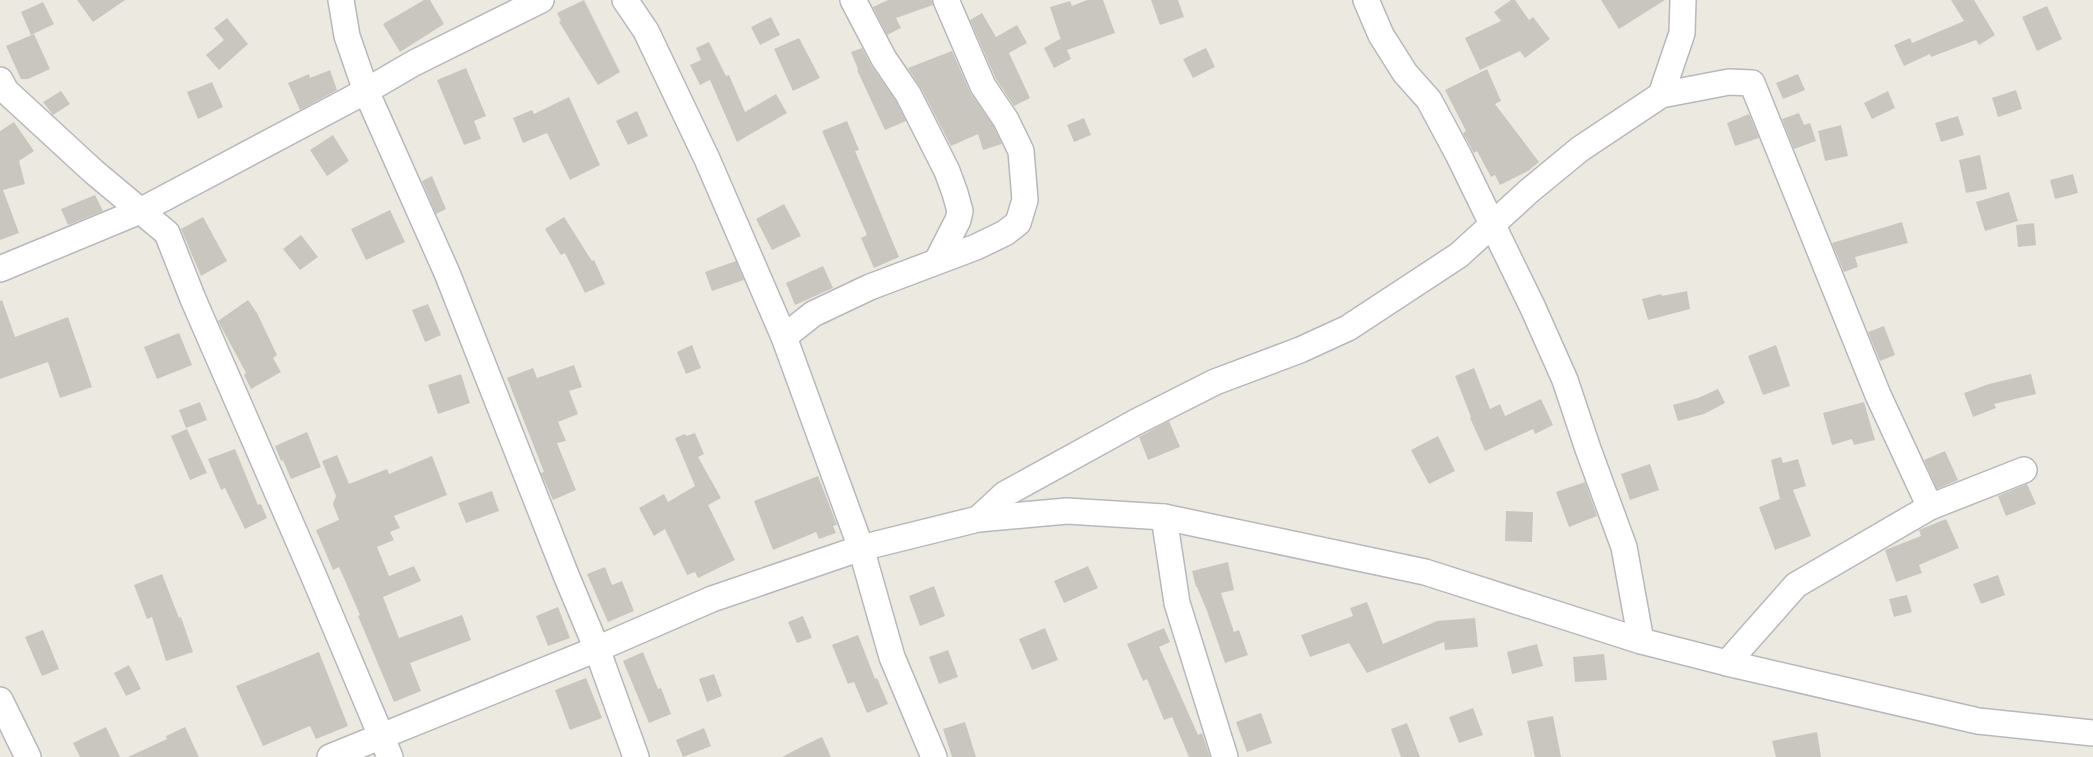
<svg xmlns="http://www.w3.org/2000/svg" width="2093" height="757" viewBox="0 0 2093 757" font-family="Ubuntu,sans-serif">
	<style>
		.building { fill: #c9c6bf }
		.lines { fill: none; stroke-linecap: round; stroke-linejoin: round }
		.minor-casing { stroke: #b6b8bd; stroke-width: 28 }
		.minor { stroke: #fff; stroke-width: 25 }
	</style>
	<rect width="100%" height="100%" fill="#eceae0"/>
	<!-- building -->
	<g class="building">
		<path d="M77,0H125L93,22Z"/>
		<path d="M424,0H430L444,24L400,52L383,24Z"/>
		<path d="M584,0L620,72L598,85L559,22L561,21L557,13Z"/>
		<path d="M888,0H932L933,5L896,18L901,28L887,35L873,7Z"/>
		<path d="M1087,0H1103L1115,33L1067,50L1071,59L1054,68L1044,48L1060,39L1061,40L1050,7L1070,1L1072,6Z"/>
		<path d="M1151,0H1178L1184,17L1160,25Z"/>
		<path d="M1511,0H1515L1529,20L1533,17L1550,39L1525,58L1520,51L1480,70L1465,38L1501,21L1494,12Z"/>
		<path d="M1601,0H1665L1619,29Z"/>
		<path d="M1951,0H1974L1995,35L1979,45L1976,40L1931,57L1930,54L1904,66L1894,45L1910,38L1912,43L1964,21Z"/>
		<path d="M43,2L54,24L31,35L21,12Z"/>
		<path d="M2047,6L2062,39L2037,51L2022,17Z"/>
		<path d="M982,13L996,37L1017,25L1027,43L1009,53L1030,98L1014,106L996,79L970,20Z"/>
		<path d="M771,17L780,35L760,45L751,27Z"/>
		<path d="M227,18L248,44L219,70L206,55L224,40L214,28Z"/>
		<path d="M34,34L50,69L28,79H21L6,46Z"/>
		<path d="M799,38L820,78L793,91L774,49Z"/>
		<path d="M709,42L726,76L729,75L745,112L776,94L787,113L737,142L710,80L700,85L690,65L701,60L696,48Z"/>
		<path d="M862,48L872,67L896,101L906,121L885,130L857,70L858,69L851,52Z"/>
		<path d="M1206,48L1215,67L1193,78L1183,59Z"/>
		<path d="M952,51L970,92L994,127L1002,144L983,150L978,134L951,146L921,88L908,68Z"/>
		<path d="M466,68L486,116L474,121L481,139L464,145L437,80Z"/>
		<path d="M1487,69L1501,101L1495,104L1539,162L1528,171L1500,185L1495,175L1491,177L1477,151L1474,153L1463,133L1466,131L1445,90Z"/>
		<path d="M330,70L337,90L300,110L288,83L309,74L310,78Z"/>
		<path d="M1798,74L1805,90L1783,99L1776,83Z"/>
		<path d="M212,82L223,107L198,119L187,92Z"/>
		<path d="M2016,90L2022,109L1998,117L1992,98Z"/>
		<path d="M61,91L70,104L53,115L43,102Z"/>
		<path d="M1888,91L1895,108L1872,119L1864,103Z"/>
		<path d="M569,97L600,165L570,180L547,133L523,143L513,118L532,110L534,114Z"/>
		<path d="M637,111L648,136L628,145L616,121Z"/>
		<path d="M1799,113L1804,125L1810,123L1816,141L1794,149L1782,119Z"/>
		<path d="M1749,114L1759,138L1735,146L1727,123Z"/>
		<path d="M1958,116L1964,135L1941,142L1935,123Z"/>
		<path d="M1084,118L1091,135L1074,142L1067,125Z"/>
		<path d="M847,121L859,150L855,151L899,257L874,268L861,238L867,235L822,131Z"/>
		<path d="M14,122L34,151L19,161L25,184L3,190L19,233L0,240V131Z"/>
		<path d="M1841,125L1848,156L1825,161L1818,131Z"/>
		<path d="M333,135L349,161L327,176L310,150Z"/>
		<path d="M1980,155L1987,189L1966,193L1959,160Z"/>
		<path d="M2073,174L2078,193L2055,199L2050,180Z"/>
		<path d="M432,176L446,209L436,214L422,181Z"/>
		<path d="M2009,192L2018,221L1985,231L1976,202Z"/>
		<path d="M95,195L103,211L68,225L61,209Z"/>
		<path d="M784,204L801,236L772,250L756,219Z"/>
		<path d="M390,210L405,242L366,260L351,229Z"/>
		<path d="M203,217L227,261L201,276L181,229Z"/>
		<path d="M564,217L592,261L594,260L605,284L585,293L565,253L561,255L545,229Z"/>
		<path d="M1902,222L1908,243L1855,257L1858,267L1844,272L1832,243Z"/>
		<path d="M2034,223L2036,245L2018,247L2016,225Z"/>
		<path d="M301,235L318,257L300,270L283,249Z"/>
		<path d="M736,261L744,280L712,291L705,272Z"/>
		<path d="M823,266L833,288L795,305L786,283Z"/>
		<path d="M1687,291L1690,309L1648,320L1642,299L1661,294L1662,296Z"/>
		<path d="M2,300L15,337L68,317L92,387L60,398L48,362L0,379V301Z"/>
		<path d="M248,300L257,313L277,355L273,358L281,372L251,389L244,375L246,373L218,321Z"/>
		<path d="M428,304L441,335L425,342L412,310Z"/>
		<path d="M1884,326L1895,355L1880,361L1868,332Z"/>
		<path d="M179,333L192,365L157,379L144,347Z"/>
		<path d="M692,345L701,368L686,374L677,352Z"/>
		<path d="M1776,345L1790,386L1763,395L1748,356Z"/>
		<path d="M574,365L582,387L569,391L578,414L558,422L566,441L557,443L576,490L553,500L541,473L544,472L507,378L533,368L537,378Z"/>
		<path d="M1474,368L1490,409L1500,404L1505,416L1541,399L1553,425L1535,434L1533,429L1485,451L1470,418L1471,417L1455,376Z"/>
		<path d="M461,374L470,403L438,414L428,385Z"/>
		<path d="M2031,374L2036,394L1994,404L1996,408L1973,417L1964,393L1989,384Z"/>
		<path d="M1718,389L1725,403L1704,414L1678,421L1673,405L1698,398Z"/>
		<path d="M200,402L207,420L186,428L179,410Z"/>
		<path d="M1864,402L1875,440L1854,445L1852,439L1832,445L1823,413Z"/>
		<path d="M1169,421L1180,447L1148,460L1139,437Z"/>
		<path d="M187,429L207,473L190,480L171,436Z"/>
		<path d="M307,432L321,467L291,479L283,460L281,461L275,446Z"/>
		<path d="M695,433L704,454L698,457L721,498L708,505L735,560L698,578L695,572L687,575L665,529L654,536L639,508L664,494L668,502L695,486L675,438L685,434L686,436Z"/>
		<path d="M1438,436L1455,471L1429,484L1411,450Z"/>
		<path d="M235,449L258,505L261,504L267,518L245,529L225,488L221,490L208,459Z"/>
		<path d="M1945,451L1958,480L1937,489L1924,460Z"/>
		<path d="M337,455L349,484L387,469L389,474L432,456L447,495L394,516L400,528L390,532L394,540L377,547L389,576L414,566L421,581L383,597L399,638L462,615L471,640L410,663L421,691L394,702L358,616L360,615L339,567L333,570L316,530L339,520L333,504L336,496L322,461Z"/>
		<path d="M1781,457L1783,463L1798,459L1806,486L1793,490L1811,536L1775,550L1759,507L1780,499L1771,460Z"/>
		<path d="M1650,464L1659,490L1630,500L1621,474Z"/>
		<path d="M818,476L837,525L833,526L836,533L819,539L816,532L773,550L754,501Z"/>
		<path d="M1585,482L1597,516L1569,527L1556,492Z"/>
		<path d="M2027,484L2036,504L2006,516L1998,496Z"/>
		<path d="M492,491L499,511L466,523L458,503Z"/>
		<path d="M1506,511L1533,512L1532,542L1505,541Z"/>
		<path d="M1946,519L1959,548L1919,565L1922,573L1896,582L1885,550L1921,536L1919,530Z"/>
		<path d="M1228,562L1234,590L1221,593L1234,632L1239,630L1248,655L1225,663L1207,611L1197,587H1196L1192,571Z"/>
		<path d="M1088,566L1098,588L1064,603L1054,581Z"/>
		<path d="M605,567L612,585L622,581L634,611L608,622L587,574Z"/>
		<path d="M162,574L179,618L181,617L193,652L166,661L152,617L147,619L134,585Z"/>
		<path d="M1998,575L2005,595L1981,604L1973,584Z"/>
		<path d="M934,586L945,616L920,626L909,596Z"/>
		<path d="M1907,595L1912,612L1894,617L1889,599Z"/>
		<path d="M1367,602L1383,644L1437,621L1475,618L1478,647L1445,650L1444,642L1367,673L1349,643L1310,657L1301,635L1353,616L1350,608Z"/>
		<path d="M558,607L570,638L548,646L536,616Z"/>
		<path d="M803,616L812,638L797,643L788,622Z"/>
		<path d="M1045,628L1058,660L1032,670L1019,639Z"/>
		<path d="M1164,628L1170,642L1159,647L1198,735L1202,733L1210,757H1189L1172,717L1164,720L1147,679L1143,681L1127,644Z"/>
		<path d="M43,630L59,669L42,676L25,637Z"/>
		<path d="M858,635L875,679L877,678L888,704L867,713L854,682L848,684L832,645Z"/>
		<path d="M1537,644L1543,666L1512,674L1507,652Z"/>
		<path d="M948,650L958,677L939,684L929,657Z"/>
		<path d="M319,652L348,726L316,739L310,726L263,746L236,686Z"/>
		<path d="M643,652L658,689L661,688L671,714L649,723L623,661Z"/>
		<path d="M1604,654L1607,680L1575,682L1573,657Z"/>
		<path d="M129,665L141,689L126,696L114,673Z"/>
		<path d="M714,674L722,696L707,702L699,679Z"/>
		<path d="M586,678L602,718L570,730L555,690Z"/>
		<path d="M1473,708L1483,735L1459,743L1449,717Z"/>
		<path d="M1261,713L1272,743L1247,752L1236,722Z"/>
		<path d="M1553,716L1561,757H1535L1527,721Z"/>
		<path d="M965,722L976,757H952L943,729Z"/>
		<path d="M1407,723L1420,757H1401L1391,729Z"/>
		<path d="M106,727L120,757H80L73,743Z"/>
		<path d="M185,727L199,757H128L167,739L166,736Z"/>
		<path d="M704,728L711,746L683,757L676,740Z"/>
		<path d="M1817,732L1821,757H1776L1772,741Z"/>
		<path d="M822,737L831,757H782L805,745Z"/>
	</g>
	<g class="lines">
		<!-- minor casing -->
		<g class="minor-casing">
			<g id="minor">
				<path d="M341,0L347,36L366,91L447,273L566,575L597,649L636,757"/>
				<path d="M625,0L646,31L707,159L784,337L861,548L892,657L934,757"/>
				<path d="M853,0L884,59L908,94L947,171L955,193L960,211L958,220L937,261"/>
				<path d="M1366,0L1381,35L1405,73L1429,100L1459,156L1533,308L1565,380L1588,449L1624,547L1641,641"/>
				<path d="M0,80L6,91L94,172L167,233L193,299L312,572L390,757"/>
				<path d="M1661,95L1682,33L1683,0"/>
				<path d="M0,269L140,211L366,91L414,63L541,0"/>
				<path d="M784,337L813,314L870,287L976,247L1005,233L1018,223L1025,200L1021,151L1006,120L983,86L946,0"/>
				<path d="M1164,517L1177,603L1225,757"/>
				<path d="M978,519L1005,494L1136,422L1215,382L1300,350L1348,328L1459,255L1529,191L1580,149L1661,95L1729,82L1752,83L1878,395L1930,507"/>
				<path d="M1727,663L1796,585L1930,507L2024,470"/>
				<path d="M0,700L28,757"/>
				<path d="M330,757L597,649L712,599L861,548L978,519L1067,511L1164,517L1425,572L1641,641L1727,663L1978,721L2093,733"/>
			</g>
		</g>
		<!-- minor -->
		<use href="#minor" class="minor"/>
	</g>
</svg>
